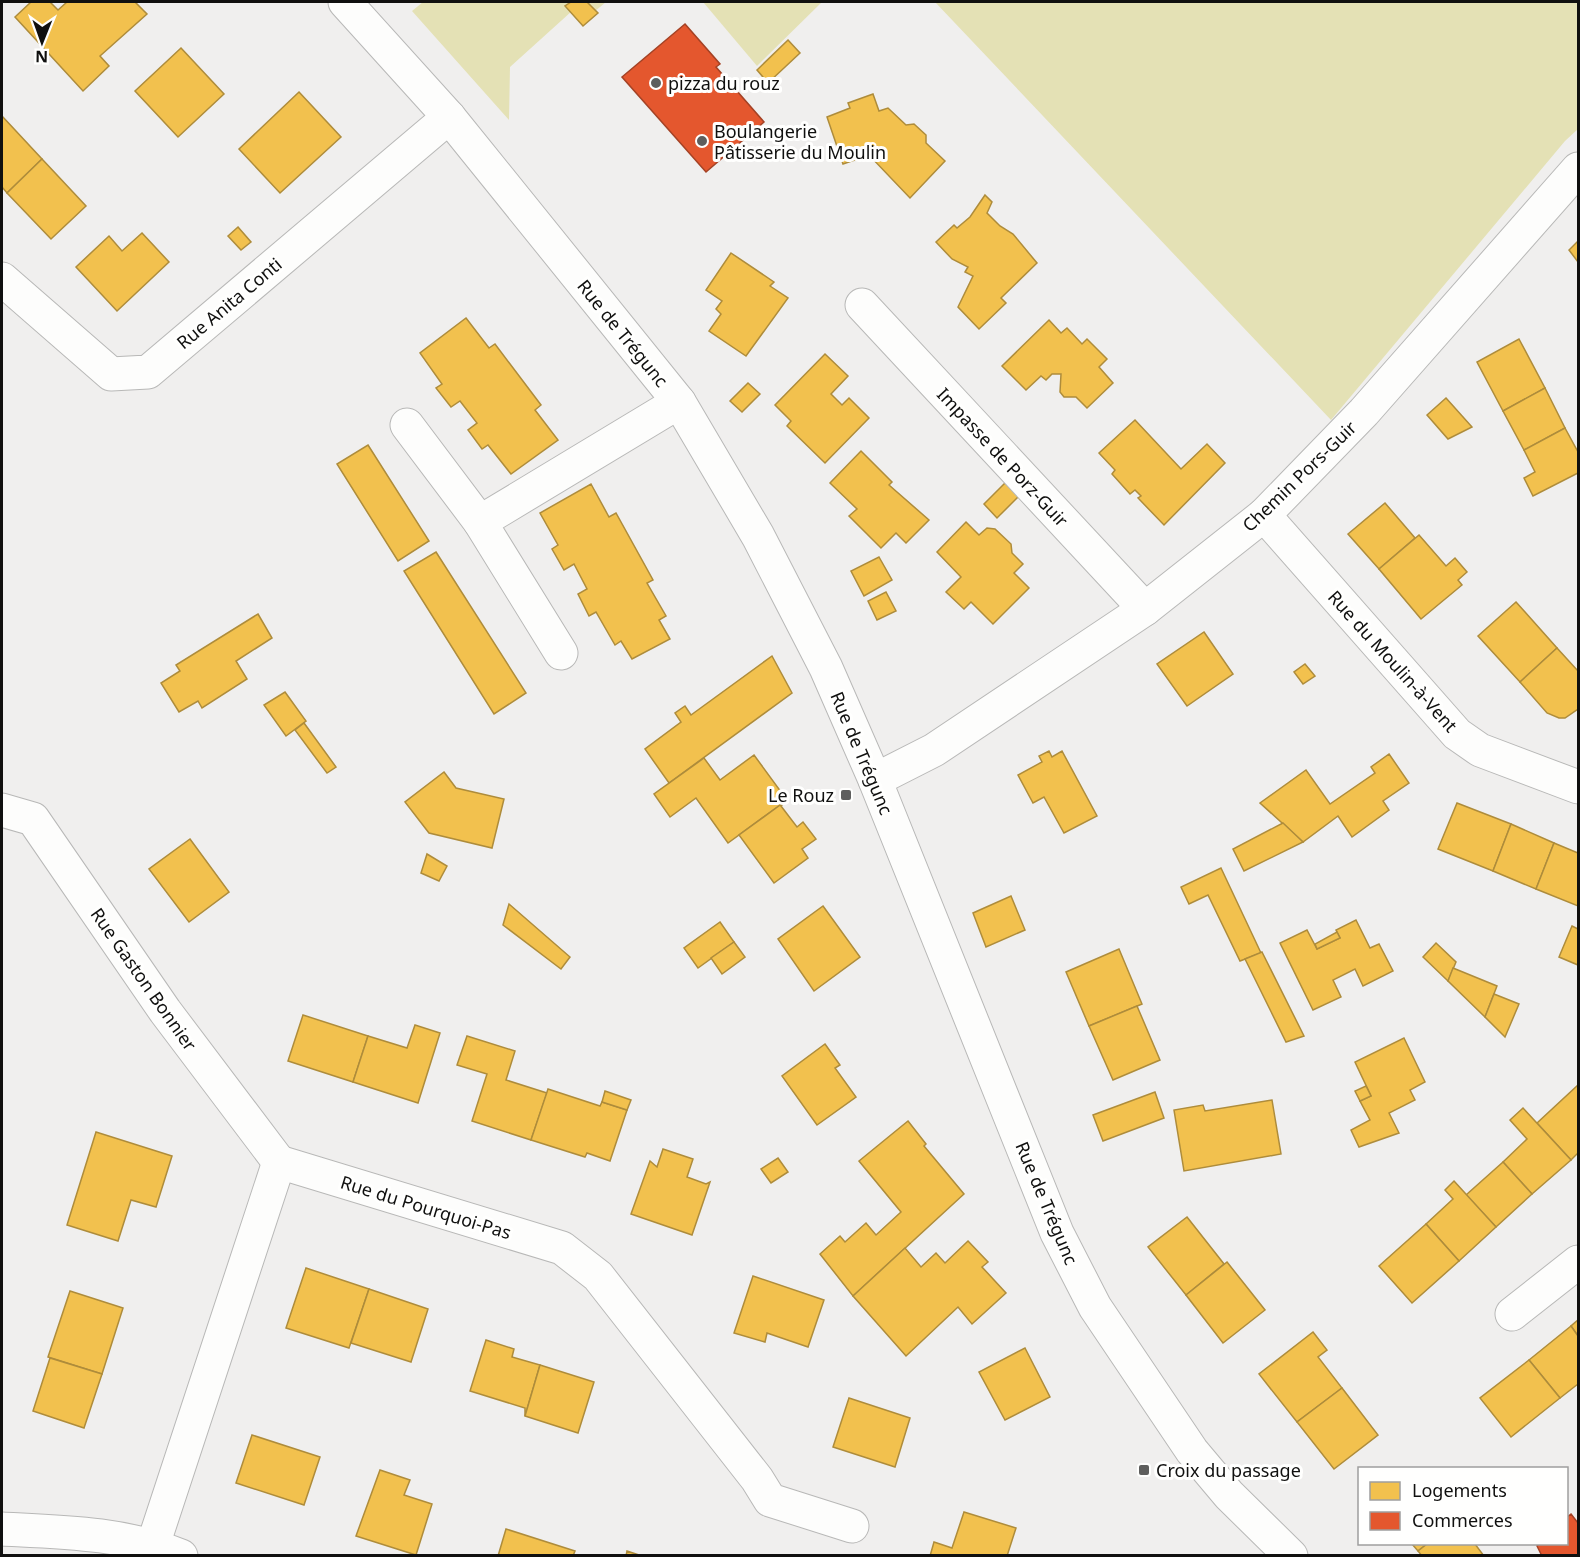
<svg xmlns="http://www.w3.org/2000/svg" width="1580" height="1557" viewBox="0 0 1580 1557" font-family="'Noto Sans',sans-serif">
	<style>
		.green { fill: #e4e1b5 }
		.homes { fill: #f2c14e; stroke: #ae8c3b; stroke-width: 1.5 }
		.shops { fill: #e4572e; stroke: #a44225; stroke-width: 1.5 }
		.lines { fill: none; stroke-linecap: round; stroke-linejoin: round }
		.minor-casing { stroke: #b8b8b7; stroke-width: 35 }
		.secondary-casing { stroke: #b8b8b7; stroke-width: 35 }
		.minor { stroke: #fdfdfc; stroke-width: 33 }
		.secondary { stroke: #fdfdfc; stroke-width: 33 }
		.poi-dot { fill: #5e5e5d; stroke: #fffffe; stroke-width: 2 }
		.labels { text-anchor: middle; dominant-baseline: central; stroke-width: 6; stroke-linejoin: round; paint-order: stroke }
		.poi-label { font-size: 18px; fill: #10100f; stroke: #fffffe; text-anchor: start }
		.street-label { font-size: 18px; fill: #10100f; stroke: #fffffe }
	</style>
	<rect width="100%" height="100%" fill="#f0efee"/>
	<!-- green -->
	<g class="green">
		<path d="M423,2H606L582,22L572,11L510,67L509,120L412,11Z"/>
		<path d="M703,2H822L757,66Z"/>
		<path d="M935,2H1578V129L1565,141L1331,420Z"/>
	</g>
	<!-- homes -->
	<g class="homes">
		<path d="M31,2H50L58,10L67,2H135L147,14L100,56L109,66L83,91L15,17Z"/>
		<path d="M571,2H587L598,13L583,26L565,6Z"/>
		<path d="M788,40L800,53L768,83L757,70Z"/>
		<path d="M181,48L224,94L178,137L135,91Z"/>
		<path d="M299,92L341,137L280,193L239,149Z"/>
		<path d="M873,94L879,111L888,108L906,125L914,124L926,135V143L945,161L910,198L869,155L843,164L827,117L850,108L848,103Z"/>
		<path d="M2,116L42,159L7,193L2,187Z"/>
		<path d="M42,159L86,206L51,239L7,193Z"/>
		<path d="M985,195L992,202L987,213L1000,226L1013,234L1037,263L1001,298L1006,303L979,329L958,307L973,276L965,272L968,267L952,259L936,242L954,225L957,228L970,217Z"/>
		<path d="M238,227L251,242L241,250L228,236Z"/>
		<path d="M142,233L169,262L117,311L76,267L109,236L122,251Z"/>
		<path d="M1578,241V262L1569,250Z"/>
		<path d="M731,253L774,282L770,286L788,298L746,356L709,331L721,314L716,309L722,301L706,290Z"/>
		<path d="M466,318L489,348L495,344L541,405L535,410L558,440L511,474L488,445L482,449L468,430L477,423L460,401L451,407L436,388L442,384L420,353Z"/>
		<path d="M1049,320L1061,333L1067,328L1082,344L1087,339L1107,359L1099,367L1113,383L1087,408L1076,397H1064L1060,392L1061,374H1052L1046,380L1041,376L1026,390L1002,366Z"/>
		<path d="M1519,339L1545,388L1503,411L1477,362Z"/>
		<path d="M825,354L848,376L831,394L842,405L849,398L869,418L825,463L787,426L791,421L775,405Z"/>
		<path d="M748,383L760,394L742,412L730,401Z"/>
		<path d="M1545,388L1565,428L1524,450L1503,411Z"/>
		<path d="M1446,398L1472,427L1448,439L1427,415Z"/>
		<path d="M1135,420L1181,469L1207,444L1225,463L1164,525L1138,498L1141,496L1135,490L1130,494L1112,474L1115,470L1099,453Z"/>
		<path d="M1565,428L1578,452V473L1533,496L1524,478L1535,472L1524,450Z"/>
		<path d="M368,445L429,541L398,561L337,464Z"/>
		<path d="M861,451L892,482L889,485L929,520L906,543L896,533L881,548L849,516L857,509L830,483Z"/>
		<path d="M1006,482L1020,495L997,518L984,504Z"/>
		<path d="M591,484L609,517L616,513L653,580L647,583L666,616L659,620L670,639L632,659L621,641L615,645L596,612L589,616L578,594L587,589L574,564L564,570L552,549L558,545L540,513Z"/>
		<path d="M1385,503L1415,538L1379,569L1348,534Z"/>
		<path d="M966,522L979,535L987,528L995,529L1011,544L1012,553L1023,564L1014,573L1029,588L993,624L971,602L964,609L946,592L961,577L937,552Z"/>
		<path d="M1419,535L1446,566L1455,558L1467,572L1458,580L1462,585L1421,619L1379,569Z"/>
		<path d="M436,552L526,693L494,714L404,571Z"/>
		<path d="M879,557L892,580L864,596L851,571Z"/>
		<path d="M886,592L896,611L877,620L868,601Z"/>
		<path d="M1516,602L1557,648L1520,682L1478,636Z"/>
		<path d="M258,614L272,638L236,661L247,679L202,708L198,701L179,712L161,683L180,671L176,665Z"/>
		<path d="M1204,632L1233,674L1187,706L1157,664Z"/>
		<path d="M1557,648L1578,671V709L1565,718H1559L1547,713L1520,682Z"/>
		<path d="M772,656L792,693L669,783L645,749L681,722L675,713L685,706L691,715Z"/>
		<path d="M1305,664L1315,676L1303,684L1294,672Z"/>
		<path d="M285,692L306,721L286,736L264,705Z"/>
		<path d="M304,723L336,767L327,773L295,730Z"/>
		<path d="M1049,751L1052,757L1062,751L1097,816L1064,833L1044,797L1033,803L1018,775L1042,762L1039,756Z"/>
		<path d="M1389,754L1409,783L1383,801L1389,810L1352,837L1338,816L1303,842L1260,803L1306,770L1330,804L1375,773L1371,767Z"/>
		<path d="M754,755L787,800L728,843L696,798L670,817L654,794L704,758L720,780Z"/>
		<path d="M444,772L456,788L504,799L492,848L429,833L405,802Z"/>
		<path d="M787,800L781,806L797,827L803,822L816,839L802,849L808,858L774,883L739,835Z"/>
		<path d="M1457,803L1511,824L1493,871L1438,849Z"/>
		<path d="M1283,823L1303,842L1244,871L1233,849Z"/>
		<path d="M1511,824L1554,843L1536,889L1493,871Z"/>
		<path d="M190,839L229,892L189,922L149,869Z"/>
		<path d="M1554,843L1578,853V906L1536,889Z"/>
		<path d="M427,854L447,866L439,881L421,873Z"/>
		<path d="M1221,868L1261,953L1240,961L1208,895L1189,904L1181,887Z"/>
		<path d="M1011,896L1025,930L986,947L973,913Z"/>
		<path d="M509,904L570,957L561,969L503,925Z"/>
		<path d="M823,906L860,957L814,991L778,939Z"/>
		<path d="M1356,920L1370,948L1379,944L1393,971L1363,986L1355,969L1333,980L1341,997L1313,1010L1280,943L1307,930L1317,949L1340,938L1336,930Z"/>
		<path d="M720,922L734,942L698,968L684,948Z"/>
		<path d="M1572,926L1578,929V965L1559,957Z"/>
		<path d="M1337,932L1340,938L1317,949L1315,944Z"/>
		<path d="M734,942L745,957L722,974L711,958Z"/>
		<path d="M1436,943L1456,962L1448,981L1423,957Z"/>
		<path d="M1119,949L1142,1004L1089,1026L1066,972Z"/>
		<path d="M1262,952L1304,1036L1286,1042L1245,959Z"/>
		<path d="M1453,968L1497,986L1485,1017L1448,981Z"/>
		<path d="M1494,994L1519,1004L1505,1037L1485,1017Z"/>
		<path d="M1137,1006L1160,1060L1113,1080L1089,1026Z"/>
		<path d="M303,1015L368,1036L353,1082L288,1061Z"/>
		<path d="M415,1025L440,1033L418,1103L353,1082L368,1036L407,1048Z"/>
		<path d="M467,1036L515,1051L506,1080L547,1093L531,1140L472,1121L487,1074L457,1065Z"/>
		<path d="M1404,1038L1425,1082L1410,1090L1415,1100L1389,1113L1399,1133L1359,1147L1351,1130L1370,1120L1360,1101L1371,1096L1355,1062Z"/>
		<path d="M825,1044L840,1065L835,1068L856,1097L817,1125L782,1076Z"/>
		<path d="M1578,1085V1153L1571,1160L1537,1123Z"/>
		<path d="M1366,1086L1371,1096L1360,1101L1355,1091Z"/>
		<path d="M548,1089L600,1106L602,1102L627,1110L610,1161L587,1153L585,1157L531,1140Z"/>
		<path d="M605,1091L631,1100L627,1110L602,1102Z"/>
		<path d="M1155,1092L1164,1118L1103,1141L1093,1115Z"/>
		<path d="M1272,1100L1281,1154L1184,1171L1174,1110L1203,1105L1205,1111Z"/>
		<path d="M1523,1108L1571,1160L1532,1194L1503,1162L1527,1139L1510,1120Z"/>
		<path d="M908,1121L926,1144L924,1146L964,1194L853,1296L820,1254L840,1236L845,1242L866,1223L876,1235L901,1212L859,1161Z"/>
		<path d="M96,1132L172,1156L156,1207L131,1200L118,1241L67,1225Z"/>
		<path d="M663,1149L693,1159L687,1177L706,1184L710,1182L692,1235L631,1214L650,1161L657,1167Z"/>
		<path d="M778,1158L788,1172L771,1183L761,1169Z"/>
		<path d="M1503,1162L1532,1194L1496,1227L1466,1195Z"/>
		<path d="M1454,1181L1496,1227L1459,1261L1426,1224L1453,1199L1445,1190Z"/>
		<path d="M1187,1217L1224,1264L1186,1295L1148,1247Z"/>
		<path d="M1426,1224L1459,1261L1412,1303L1379,1266Z"/>
		<path d="M968,1241L988,1262L982,1267L1006,1293L972,1324L958,1307L906,1356L853,1296L905,1248L921,1267L936,1253L945,1263Z"/>
		<path d="M1227,1262L1265,1310L1223,1343L1186,1295Z"/>
		<path d="M306,1268L369,1289L349,1348L286,1328Z"/>
		<path d="M753,1276L824,1300L808,1347L767,1333L765,1342L734,1333Z"/>
		<path d="M369,1289L428,1309L411,1362L351,1343Z"/>
		<path d="M70,1291L123,1308L102,1374L48,1357Z"/>
		<path d="M1578,1320V1336L1571,1326Z"/>
		<path d="M1571,1326L1578,1336V1384L1560,1398L1529,1360Z"/>
		<path d="M1313,1332L1327,1350L1318,1357L1342,1388L1297,1422L1259,1374Z"/>
		<path d="M486,1340L514,1349L512,1357L540,1365L525,1416V1408L470,1391Z"/>
		<path d="M1025,1348L1050,1397L1005,1420L979,1372Z"/>
		<path d="M50,1358L102,1374L84,1428L33,1411Z"/>
		<path d="M1529,1360L1560,1398L1511,1437L1480,1398Z"/>
		<path d="M540,1365L594,1382L578,1433L525,1416Z"/>
		<path d="M1342,1388L1378,1435L1334,1469L1297,1422Z"/>
		<path d="M849,1398L910,1418L895,1467L833,1447Z"/>
		<path d="M252,1435L320,1457L304,1505L236,1483Z"/>
		<path d="M380,1470L410,1480L404,1495L432,1504L416,1555L356,1536Z"/>
		<path d="M964,1512L1016,1528L1007,1556H930L934,1542L952,1548Z"/>
		<path d="M506,1529L575,1551L573,1556H498Z"/>
		<path d="M1412,1544H1427L1418,1551Z"/>
		<path d="M1427,1544H1475L1484,1556H1422L1418,1551Z"/>
		<path d="M627,1551L642,1556H626Z"/>
	</g>
	<!-- shops -->
	<g class="shops">
		<path d="M685,24L720,64L716,67L764,122L706,172L622,77Z"/>
		<path d="M1571,1514L1578,1523V1556H1542L1537,1546L1539,1544H1566V1518Z"/>
	</g>
	<g class="lines">
		<!-- minor casing -->
		<g class="minor-casing">
			<g id="minor">
				<path d="M2,279L111,374L148,372L449,117"/>
				<path d="M862,305L1145,609"/>
				<path d="M407,425L480,522"/>
				<path d="M1264,515L1457,734L1480,750L1578,787"/>
				<path d="M561,653L480,522L679,402"/>
				<path d="M875,780L934,750L1145,609L1264,515L1364,412L1578,169"/>
				<path d="M2,810L33,819L165,1011L279,1162"/>
				<path d="M279,1162L562,1248L598,1276L757,1479L770,1500L852,1526"/>
				<path d="M1512,1314L1578,1262"/>
				<path d="M2,1529C62,1532 124,1533 181,1556"/>
				<path d="M153,1545L279,1162"/>
			</g>
		</g>
		<!-- secondary casing -->
		<g class="secondary-casing">
			<path id="secondary" d="M345,2L449,117L679,402L758,536L826,668L875,780L1057,1233L1095,1307L1192,1451L1229,1495L1291,1556"/>
		</g>
		<!-- minor -->
		<use href="#minor" class="minor"/>
		<!-- secondary -->
		<use href="#secondary" class="secondary"/>
	</g>
	<!-- markers -->
	<g class="poi-dot">
		<circle cx="656" cy="83" r="6"/>
		<circle cx="702" cy="141" r="6"/>
		<rect x="840" y="789" width="12" height="12" rx="3"/>
		<rect x="1138" y="1464" width="12" height="12" rx="3"/>
	</g>
	<g class="labels">
		<!-- poi labels -->
		<g class="poi-label">
			<text x="668" y="83">pizza du rouz</text>
			<text x="714" y="131">Boulangerie<tspan x="714" dy="21">Pâtisserie du Moulin</tspan></text>
			<text x="834" y="795" text-anchor="end">Le Rouz</text>
			<text x="1156" y="1470">Croix du passage</text>
		</g>
		<!-- street labels -->
		<g class="street-label">
			<text transform="translate(229 303) rotate(-40)">Rue Anita Conti</text>
			<text transform="translate(623 333) rotate(51)">Rue de Trégunc</text>
			<text transform="translate(1003 457) rotate(47)">Impasse de Porz-Guir</text>
			<text transform="translate(1299 476) rotate(-44)">Chemin Pors-Guir</text>
			<text transform="translate(1393 661) rotate(48)">Rue du Moulin-à-Vent</text>
			<text transform="translate(862 753) rotate(67)">Rue de Trégunc</text>
			<text transform="translate(144 979) rotate(55)">Rue Gaston Bonnier</text>
			<text transform="translate(1047 1203) rotate(67)">Rue de Trégunc</text>
			<text transform="translate(426 1207) rotate(17)">Rue du Pourquoi-Pas</text>
		</g>
	</g>
	<!-- border -->
	<rect width="1580" height="1557" fill="none" stroke="#10100f" stroke-width="6"/>
	<!-- legend -->
	<rect x="1358" y="1467" width="210" height="78" fill="#fffffe" stroke="#9f9f9e" stroke-width="1.5"/>
	<rect x="1370" y="1482" width="30" height="18" fill="#f2c14e" stroke="#9f9f9e" stroke-width="1.5"/>
	<text x="1412" y="1497" font-size="18" fill="#10100f">Logements</text>
	<rect x="1370" y="1512" width="30" height="18" fill="#e4572e" stroke="#9f9f9e" stroke-width="1.5"/>
	<text x="1412" y="1527" font-size="18" fill="#10100f">Commerces</text>
	<!-- north arrow -->
	<g transform="translate(42 42) rotate(181)" stroke="#fffffe" stroke-width="4.5" paint-order="stroke">
	<path d="M0-4.5L10 22L0 15L-10 22Z" fill="#10100f"/>
	<text y="-9" font-size="16" font-weight="bold" text-anchor="middle" fill="#10100f">N</text>
	</g>
</svg>
